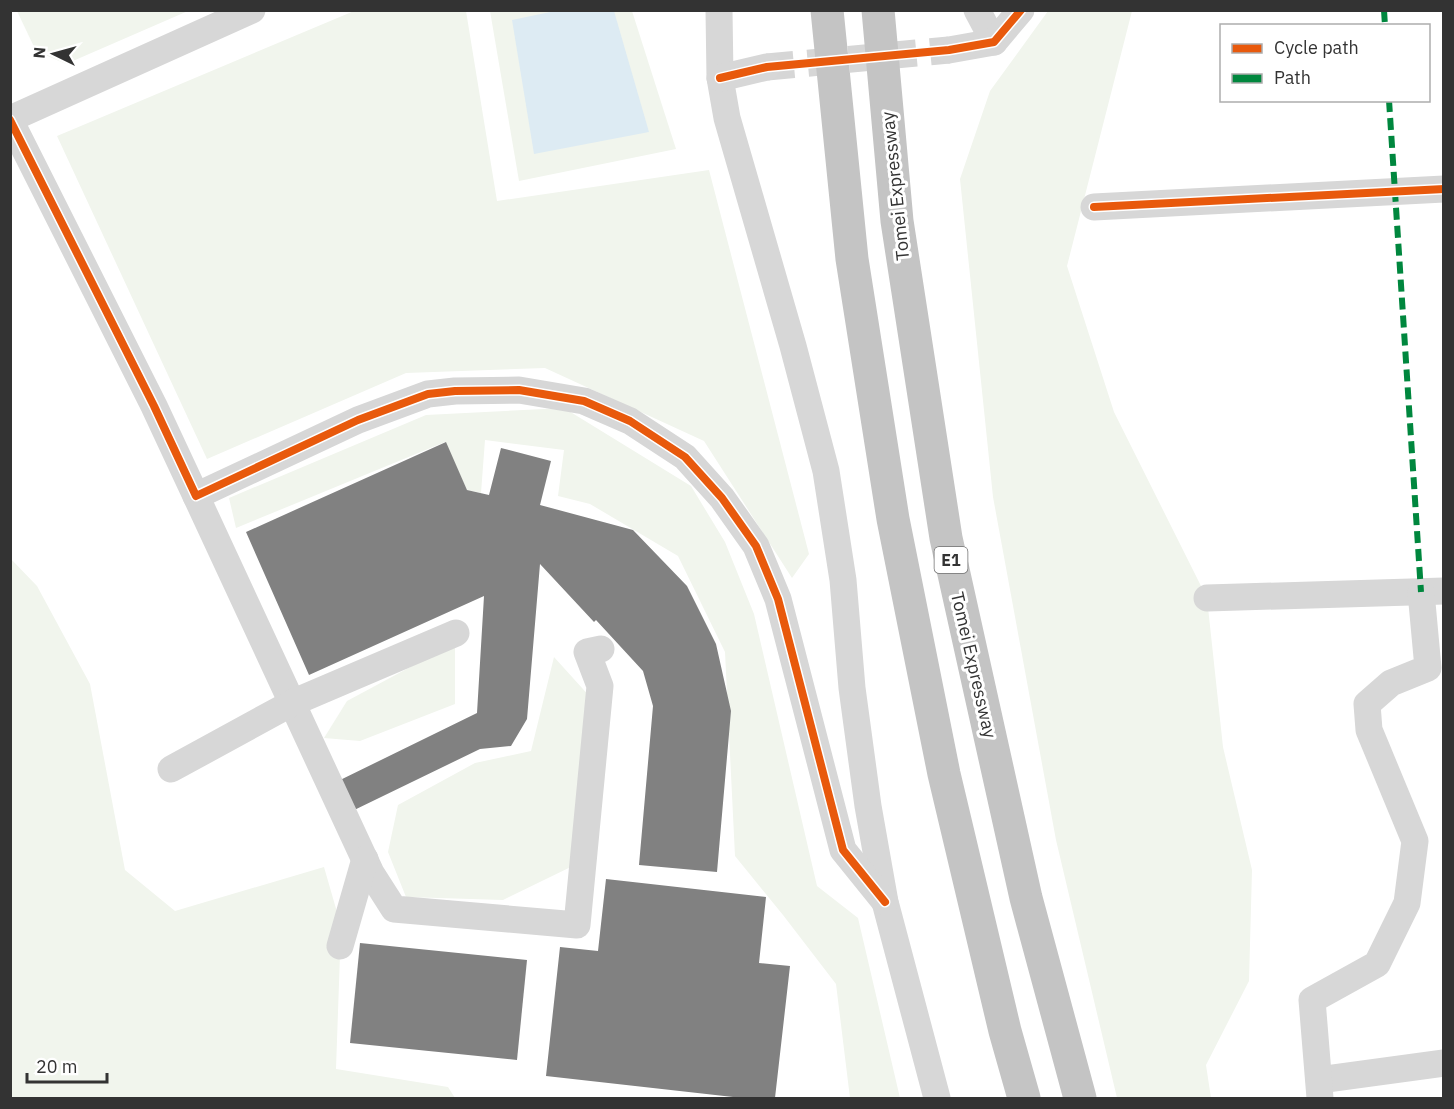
<svg xmlns="http://www.w3.org/2000/svg" width="1454" height="1109" viewBox="0 0 1454 1109" font-family="'IBM Plex Sans',sans-serif">
	<style>
		.green { fill: #f1f5ed }
		.water { fill: #ddebf3 }
		.building { fill: #818181 }
		.lines { fill: none; stroke-linecap: round; stroke-linejoin: round }
		.minor-tunnel { stroke: #d6d6d6; stroke-width: 27; stroke-dasharray: 27 14; stroke-linecap: butt }
		.minor { stroke: #d7d7d7; stroke-width: 27 }
		.highway { stroke: #c4c4c4; stroke-width: 33 }
		.quiet { stroke: #00873e; stroke-width: 6; stroke-dasharray: 12 6; stroke-linecap: butt }
		.cycleway-casing { stroke: #fff; stroke-width: 11 }
		.cycleway { stroke: #e8590c; stroke-width: 8 }
		.labels { text-anchor: middle; dominant-baseline: central; stroke-width: 6; stroke-linejoin: round; paint-order: stroke }
		.shield { fill: #fff; stroke: #707070; stroke-width: 1.5 }
		.shield-label { font-size: 16px; font-weight: bold; fill: #333 }
		.street-label { font-size: 18px; fill: #333; stroke: #fff }
	</style>
	<rect width="100%" height="100%" fill="#fff"/>
	<!-- green -->
	<g class="green">
		<path d="M17,11H188L66,64L36,51Z"/>
		<path d="M354,11H466L497,201L709,170L809,554L792,578L704,441L545,368L406,373L207,459L57,136Z"/>
		<path d="M490,11H632L676,149L519,181Z"/>
		<path d="M1048,11H1132L1067,266L1114,412L1207,598L1223,747L1252,870L1249,981L1206,1065L1211,1098H1117L1056,840L993,497L960,179L990,91Z"/>
		<path d="M564,408L691,486L725,542L754,614L817,886L858,918L900,1098H850L836,984L783,915L735,856L725,652L678,556L590,504L558,496L564,450L485,440L481,493L467,490L445,442L236,528L229,498L426,415Z"/>
		<path d="M10,558L37,586L90,684L125,870L175,911L324,867L341,926L336,1069L448,1087L455,1098H11Z"/>
		<path d="M455,643V704L360,741L324,738L347,701Z"/>
		<path d="M554,657L592,699L581,862L503,900L406,897L388,852L398,805L475,763L531,751Z"/>
	</g>
	<!-- water -->
	<path class="water" d="M555,11H614L649,132L534,154L512,20Z"/>
	<!-- building -->
	<g class="building">
		<path d="M446,442L467,490L489,495L501,448L551,461L540,505L633,530L687,586L716,644L731,711L717,872L639,865L653,706L643,671L596,620L594,622L540,564L527,719L511,746L480,749L346,814L332,784L477,713L484,596L309,675L246,532Z"/>
		<path d="M606,879L766,897L759,963L790,966L775,1098H742L546,1076L560,947L598,951Z"/>
		<path d="M360,943L527,960L517,1060L350,1043Z"/>
	</g>
	<g class="lines">
		<!-- minor-tunnel -->
		<path class="minor-tunnel" d="M767,67L949,50"/>
		<!-- minor -->
		<g class="minor">
			<path d="M719,10L720,78L727,118L793,346L826,471L843,580L852,688L868,806L885,902L937,1098"/>
			<path d="M977,10L994,42"/>
			<path d="M949,50L994,42L1021,10"/>
			<path d="M720,78L767,67"/>
			<path d="M10,119L252,10"/>
			<path d="M10,120L154,406L196,496L358,420L428,394L455,391L519,390L584,401L630,421L685,457L722,498L756,546L778,599L843,850L885,902"/>
			<path d="M1094,207L1444,189"/>
			<path d="M196,496L371,873L394,909L577,925L600,686L587,652L601,649"/>
			<path d="M1207,598L1444,591"/>
			<path d="M171,769L292,703L456,633"/>
			<path d="M340,946L365,859"/>
			<path d="M1319,1080L1444,1063"/>
			<path d="M1320,1098L1312,1000L1377,964L1407,903L1415,841L1369,730L1367,704L1391,683L1428,668L1421,592"/>
		</g>
		<!-- highway -->
		<g class="highway">
			<path d="M827,10L852,259L893,519L944,774L1005,1031L1024,1098"/>
			<path d="M878,10L897,221L946,538L1026,898L1080,1098"/>
		</g>
		<!-- quiet -->
		<g class="quiet">
			<path d="M1384,10L1385,26"/>
			<path d="M1389,100L1421,592"/>
		</g>
		<!-- cycleway casing -->
		<g class="cycleway-casing">
			<g id="cycleway">
				<path d="M720,78L767,67L949,50L994,42L1021,10"/>
				<path d="M10,120L154,406L196,496L358,420L428,394L455,391L519,390L584,401L630,421L685,457L722,498L756,546L778,599L843,850L885,902"/>
				<path d="M1094,207L1444,189"/>
			</g>
		</g>
		<!-- cycleway -->
		<use href="#cycleway" class="cycleway"/>
	</g>
	<g class="labels">
		<!-- shield labels -->
		<rect class="shield" x="934.5" y="547" width="33" height="26" rx="4.5"/>
		<g class="shield-label">
			<text x="951" y="560">E1</text>
		</g>
		<!-- street labels -->
		<g class="street-label">
			<text transform="translate(895 186) rotate(-96)">Tomei Expressway</text>
			<text transform="translate(974 665) rotate(77)">Tomei Expressway</text>
		</g>
	</g>
	<!-- border -->
	<rect width="1454" height="1109" fill="none" stroke="#333333" stroke-width="24"/>
	<!-- legend -->
	<rect x="1220" y="24" width="210" height="78" fill="#ffffff" stroke="#adadad" stroke-width="1.5"/>
	<rect x="1232" y="44" width="30" height="9" fill="#e8590c" stroke="#adadad" stroke-width="1.5"/>
	<text x="1274" y="54" font-size="18" fill="#333333">Cycle path</text>
	<rect x="1232" y="74" width="30" height="9" fill="#00873e" stroke="#adadad" stroke-width="1.5"/>
	<text x="1274" y="84" font-size="18" fill="#333333">Path</text>
	<!-- north arrow -->
	<g transform="translate(54 54) rotate(275)" stroke="#ffffff" stroke-width="4.5" paint-order="stroke">
	<path d="M0-4.5L10 22L0 15L-10 22Z" fill="#333333"/>
	<text y="-9" font-size="16" font-weight="bold" text-anchor="middle" fill="#333333">N</text>
	</g>
	<!-- scale -->
	<path d="M27 1073v9h80v-9" fill="none" stroke="#333333" stroke-width="3"/>
	<text x="36" y="1073" font-size="18" fill="#333333" stroke="#ffffff" stroke-width="4.5" paint-order="stroke">20 m</text>
</svg>
